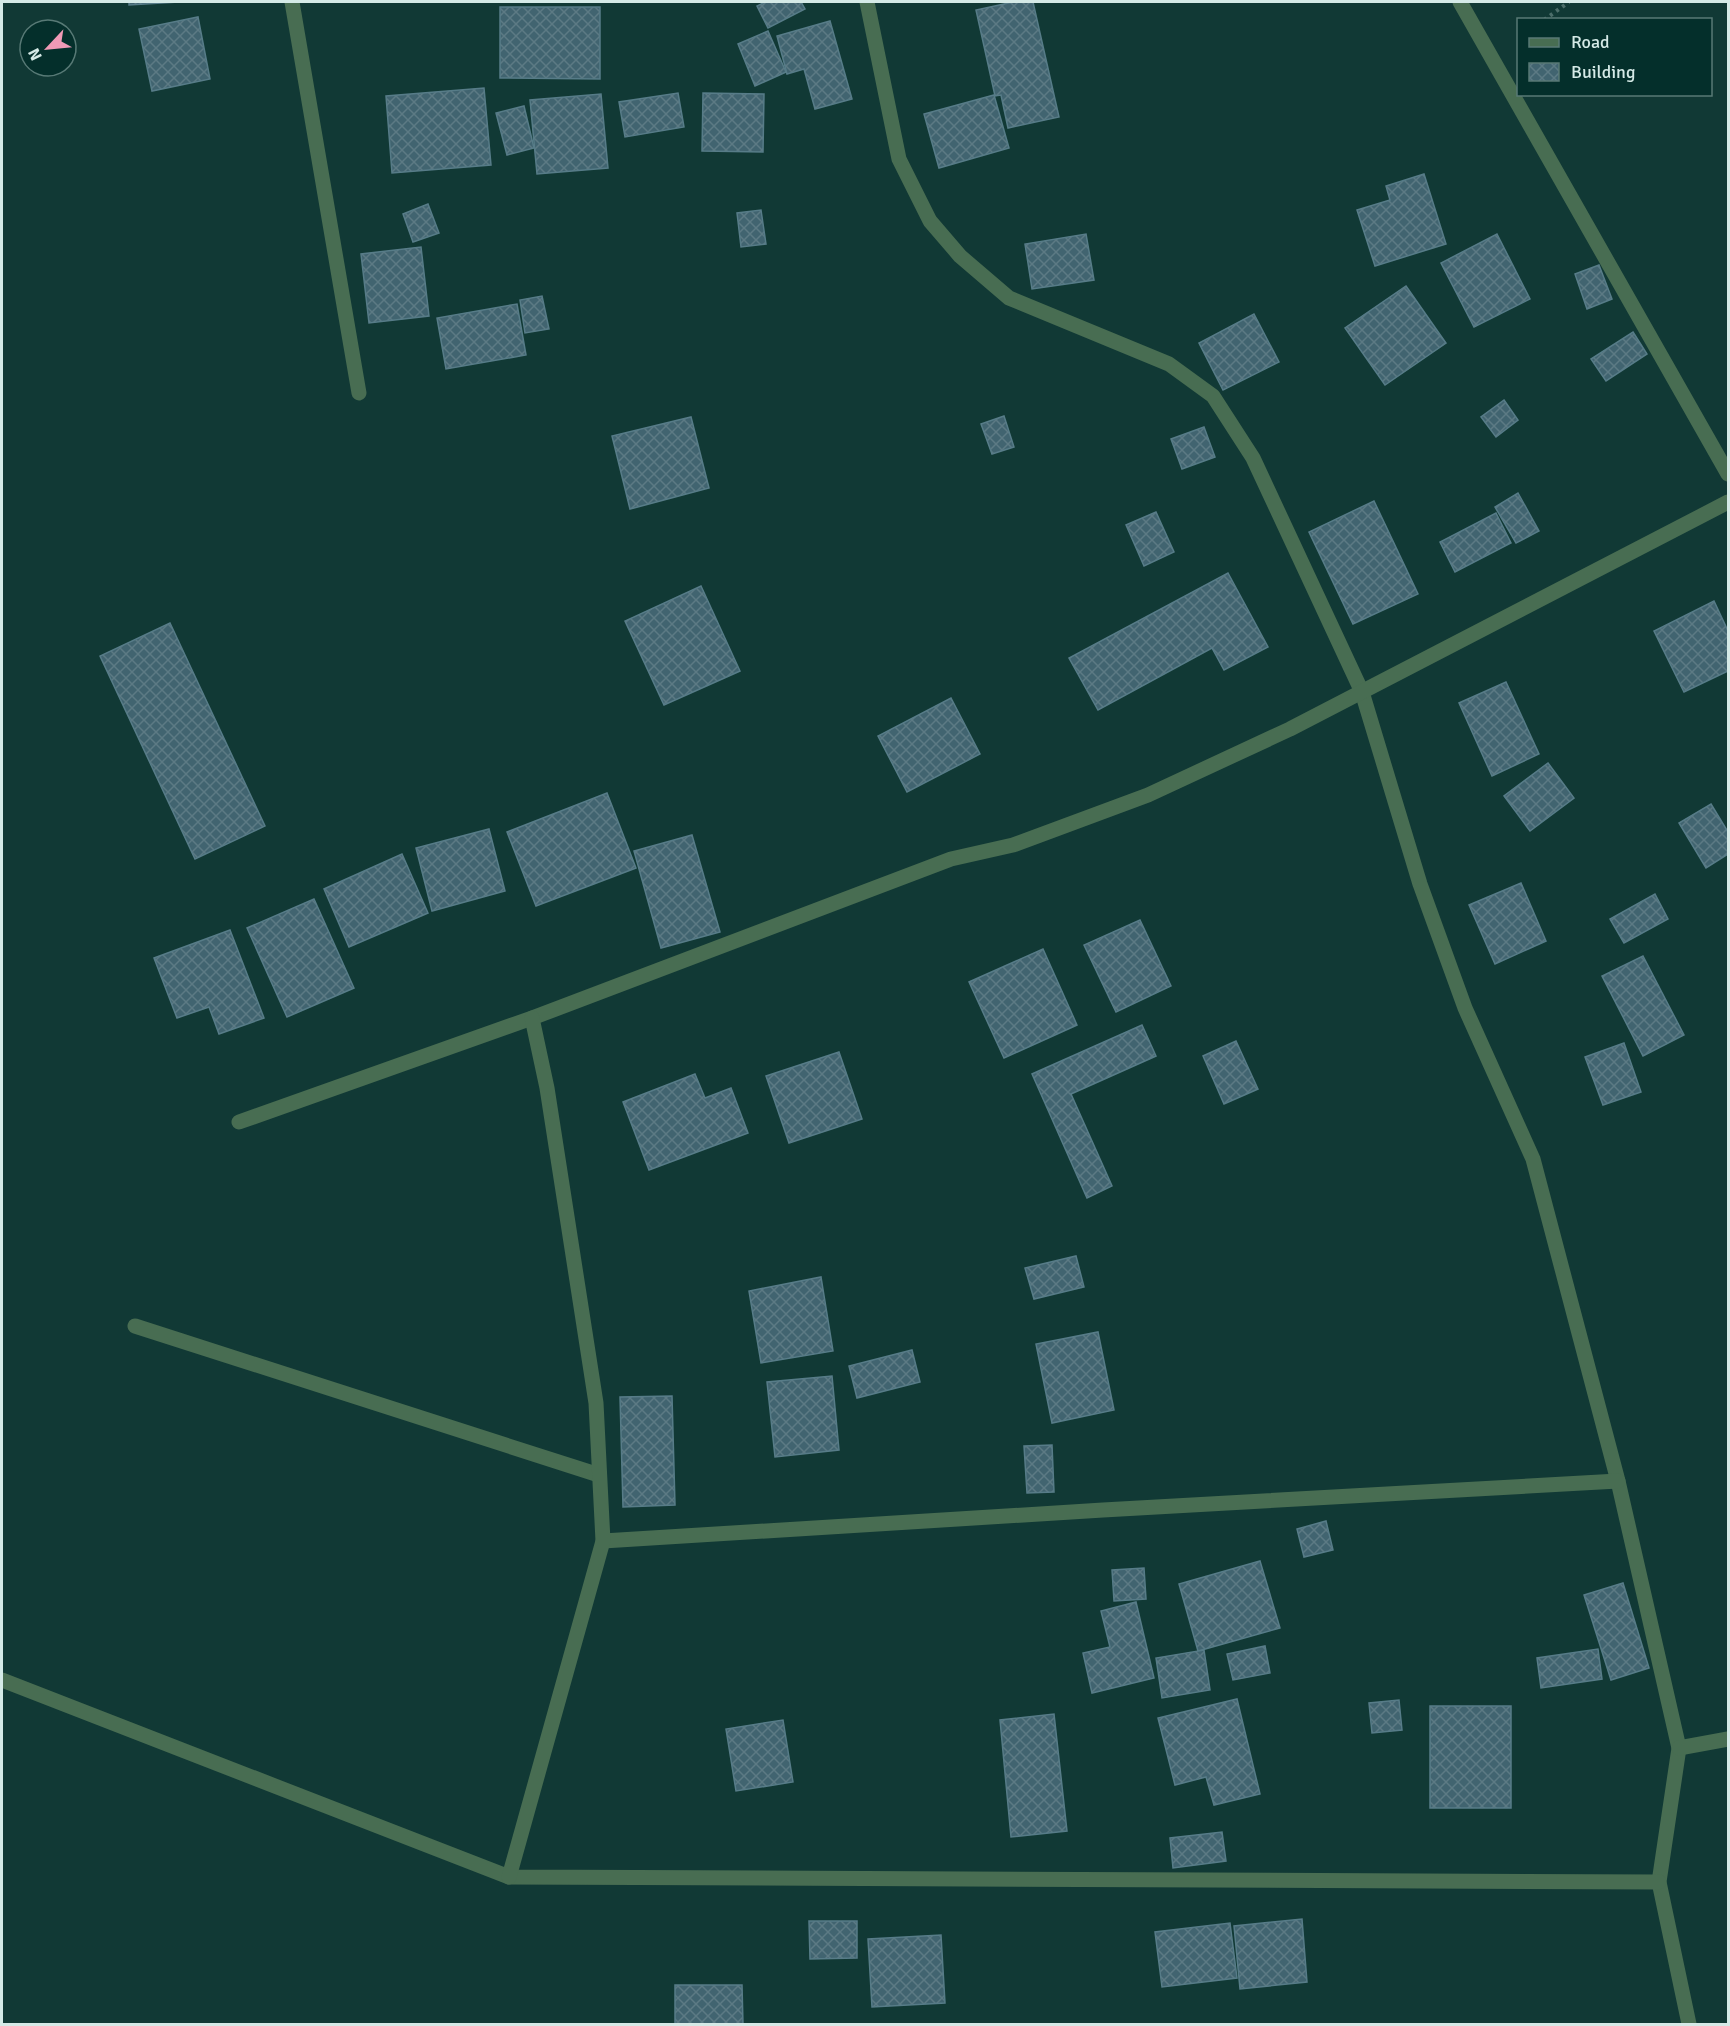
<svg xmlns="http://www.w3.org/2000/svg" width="1730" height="2026" viewBox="0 0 1730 2026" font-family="Signika,sans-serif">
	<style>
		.building { fill: url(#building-cross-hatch); stroke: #577c88; stroke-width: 1.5 }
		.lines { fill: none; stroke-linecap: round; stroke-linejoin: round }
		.path { stroke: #4c6e6a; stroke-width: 4; stroke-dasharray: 3 4.5; stroke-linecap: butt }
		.minor { stroke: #486d52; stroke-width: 15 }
	</style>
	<defs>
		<pattern id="building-cross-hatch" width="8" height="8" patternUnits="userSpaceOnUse" patternTransform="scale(1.5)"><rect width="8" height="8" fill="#416470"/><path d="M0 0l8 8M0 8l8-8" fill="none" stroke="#5c7a84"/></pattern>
	</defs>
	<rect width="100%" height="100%" fill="#113935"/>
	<!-- building -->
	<g class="building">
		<path d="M129,2H179L129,5Z"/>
		<path d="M765,2H801L805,9L768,28L757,6Z"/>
		<path d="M1013,2H1033L1059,117L1008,128L1001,95L995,96L976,10Z"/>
		<path d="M500,7H600V79L500,78Z"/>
		<path d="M198,17L210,79L152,91L139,29Z"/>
		<path d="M830,21L852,99L815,109L804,69L787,74L777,36Z"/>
		<path d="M768,31L786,72L755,86L738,44Z"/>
		<path d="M484,88L491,165L392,173L386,96Z"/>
		<path d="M678,93L684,127L625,137L619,102Z"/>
		<path d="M703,93L764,94L763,152L702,151Z"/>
		<path d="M601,94L608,168L537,174L530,100Z"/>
		<path d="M994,95L1009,148L939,168L924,114Z"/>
		<path d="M524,106L534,148L507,155L496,113Z"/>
		<path d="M1424,174L1446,244L1375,266L1357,210L1390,200L1386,186Z"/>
		<path d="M428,204L439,233L413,242L403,214Z"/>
		<path d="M761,210L766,244L741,247L737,213Z"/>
		<path d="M1086,234L1094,280L1032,289L1025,244Z"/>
		<path d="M1497,234L1530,299L1474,327L1441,263Z"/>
		<path d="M421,247L429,316L369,323L361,254Z"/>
		<path d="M1599,265L1612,299L1587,309L1575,274Z"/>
		<path d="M1406,286L1446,343L1385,385L1345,328Z"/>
		<path d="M542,296L549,329L525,333L520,300Z"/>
		<path d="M517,304L526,355L446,369L437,318Z"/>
		<path d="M1254,314L1279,362L1223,390L1199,343Z"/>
		<path d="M1633,332L1647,354L1606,381L1591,359Z"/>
		<path d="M1504,400L1518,420L1496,437L1481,417Z"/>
		<path d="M1004,416L1014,447L992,454L981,424Z"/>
		<path d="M691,417L709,488L630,509L612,436Z"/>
		<path d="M1204,427L1215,457L1182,469L1171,439Z"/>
		<path d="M1518,493L1539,531L1516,543L1495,507Z"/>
		<path d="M1374,501L1418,594L1353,624L1309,532Z"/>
		<path d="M1156,512L1174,552L1144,566L1126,525Z"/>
		<path d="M1496,513L1511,543L1455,572L1440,542Z"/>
		<path d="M1228,573L1268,647L1224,670L1212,648L1098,710L1069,658Z"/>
		<path d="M701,586L740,671L664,705L625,621Z"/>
		<path d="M1714,601L1728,631V671L1684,692L1654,631Z"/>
		<path d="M170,623L265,826L195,859L100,656Z"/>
		<path d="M1506,682L1539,754L1492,776L1459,703Z"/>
		<path d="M951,698L980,754L907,792L878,736Z"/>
		<path d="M1548,763L1574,798L1530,831L1504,796Z"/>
		<path d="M607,793L636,868L536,906L507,832Z"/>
		<path d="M1711,804L1728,832V854L1706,868L1679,823Z"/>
		<path d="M489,829L505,891L432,911L416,848Z"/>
		<path d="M692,835L720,932L661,948L634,851Z"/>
		<path d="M402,854L428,913L349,947L324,889Z"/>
		<path d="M1521,883L1546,941L1495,964L1469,905Z"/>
		<path d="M1655,894L1668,919L1624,943L1610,919Z"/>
		<path d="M314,899L354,988L287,1017L247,928Z"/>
		<path d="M1140,920L1171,986L1116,1012L1084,945Z"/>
		<path d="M230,930L264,1018L219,1034L209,1007L177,1018L154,958Z"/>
		<path d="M1043,949L1077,1025L1004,1058L969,982Z"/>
		<path d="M1643,956L1684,1035L1643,1056L1602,976Z"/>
		<path d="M1142,1025L1156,1056L1071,1094L1112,1186L1087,1198L1032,1074Z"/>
		<path d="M1236,1041L1258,1089L1224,1104L1203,1056Z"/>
		<path d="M1624,1043L1641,1092L1603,1105L1585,1057Z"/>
		<path d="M839,1052L862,1119L789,1143L766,1076Z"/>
		<path d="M695,1074L705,1098L731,1088L748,1133L649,1170L623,1102Z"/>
		<path d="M1076,1256L1084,1287L1034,1299L1025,1268Z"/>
		<path d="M821,1277L833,1351L761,1363L749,1291Z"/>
		<path d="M1098,1332L1114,1410L1052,1423L1036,1344Z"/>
		<path d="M912,1350L920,1382L857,1398L849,1366Z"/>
		<path d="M832,1376L839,1450L775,1457L767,1382Z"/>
		<path d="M672,1396L675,1505L623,1507L620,1397Z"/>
		<path d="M1052,1445L1054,1492L1027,1493L1024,1446Z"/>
		<path d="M1326,1521L1333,1550L1304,1557L1297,1529Z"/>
		<path d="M1260,1561L1280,1628L1198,1651L1179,1584Z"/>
		<path d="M1144,1568L1146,1599L1114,1601L1112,1570Z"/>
		<path d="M1623,1583L1649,1668L1611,1680L1584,1595Z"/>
		<path d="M1136,1602L1154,1678L1092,1693L1083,1653L1110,1647L1101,1611Z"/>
		<path d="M1265,1646L1270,1673L1233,1680L1227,1654Z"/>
		<path d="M1598,1649L1602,1679L1541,1688L1537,1658Z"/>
		<path d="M1204,1650L1210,1690L1162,1698L1156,1658Z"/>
		<path d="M1237,1699L1260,1794L1214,1805L1206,1777L1175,1785L1158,1718Z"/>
		<path d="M1399,1700L1402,1730L1372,1733L1369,1703Z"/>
		<rect x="1430" y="1706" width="81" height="102"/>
		<path d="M1054,1714L1067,1831L1011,1837L1000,1720Z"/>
		<path d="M783,1720L793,1782L736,1791L726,1729Z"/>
		<path d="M1222,1832L1226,1861L1173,1868L1170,1838Z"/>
		<path d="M1302,1919L1307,1982L1240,1989L1234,1926Z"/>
		<path d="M809,1921H857V1958L810,1959Z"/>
		<path d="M1230,1923L1237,1978L1162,1987L1155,1932Z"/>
		<path d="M941,1935L945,2003L872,2007L868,1939Z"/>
		<path d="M675,1985H742L743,2024H675Z"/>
	</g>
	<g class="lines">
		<!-- path -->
		<path class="path" d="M1544,20L1569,2"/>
		<!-- minor -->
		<g class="minor">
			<path d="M292,2L359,393"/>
			<path d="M867,2L899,159L930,221L960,256L1009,298L1169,364L1213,396L1253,458L1362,692L1420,884L1465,1008L1533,1159L1618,1481L1679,1748L1659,1882L1689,2024"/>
			<path d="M1460,2L1728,474"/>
			<path d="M239,1122L532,1018L951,859L1013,845L1148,795L1290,729L1728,502"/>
			<path d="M135,1326L599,1475"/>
			<path d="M603,1541L1103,1510L1618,1481"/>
			<path d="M2,1680L509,1877L1659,1882"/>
			<path d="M1679,1748L1728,1739"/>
			<path d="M509,1877L603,1541L596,1403L547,1088L532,1018"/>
		</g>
	</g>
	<!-- border -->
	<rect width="1730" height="2026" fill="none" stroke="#d5eae7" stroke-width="6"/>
	<!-- legend -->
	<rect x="1517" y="18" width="195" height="78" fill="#042f2b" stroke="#587a76" stroke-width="1.5"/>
	<rect x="1529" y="38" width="30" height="9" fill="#486d52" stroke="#587a76" stroke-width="1.5"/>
	<text x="1571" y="48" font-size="18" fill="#d5eae7">Road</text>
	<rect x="1529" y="63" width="30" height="18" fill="url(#building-cross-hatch)" stroke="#587a76" stroke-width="1.5"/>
	<text x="1571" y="78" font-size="18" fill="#d5eae7">Building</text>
	<!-- north arrow -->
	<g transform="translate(48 48) rotate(244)"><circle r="28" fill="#042f2b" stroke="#587a76" stroke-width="1.5"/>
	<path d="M0-4.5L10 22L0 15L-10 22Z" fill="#f09ab6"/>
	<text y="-9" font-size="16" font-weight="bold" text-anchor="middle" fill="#d5eae7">N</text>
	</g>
</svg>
